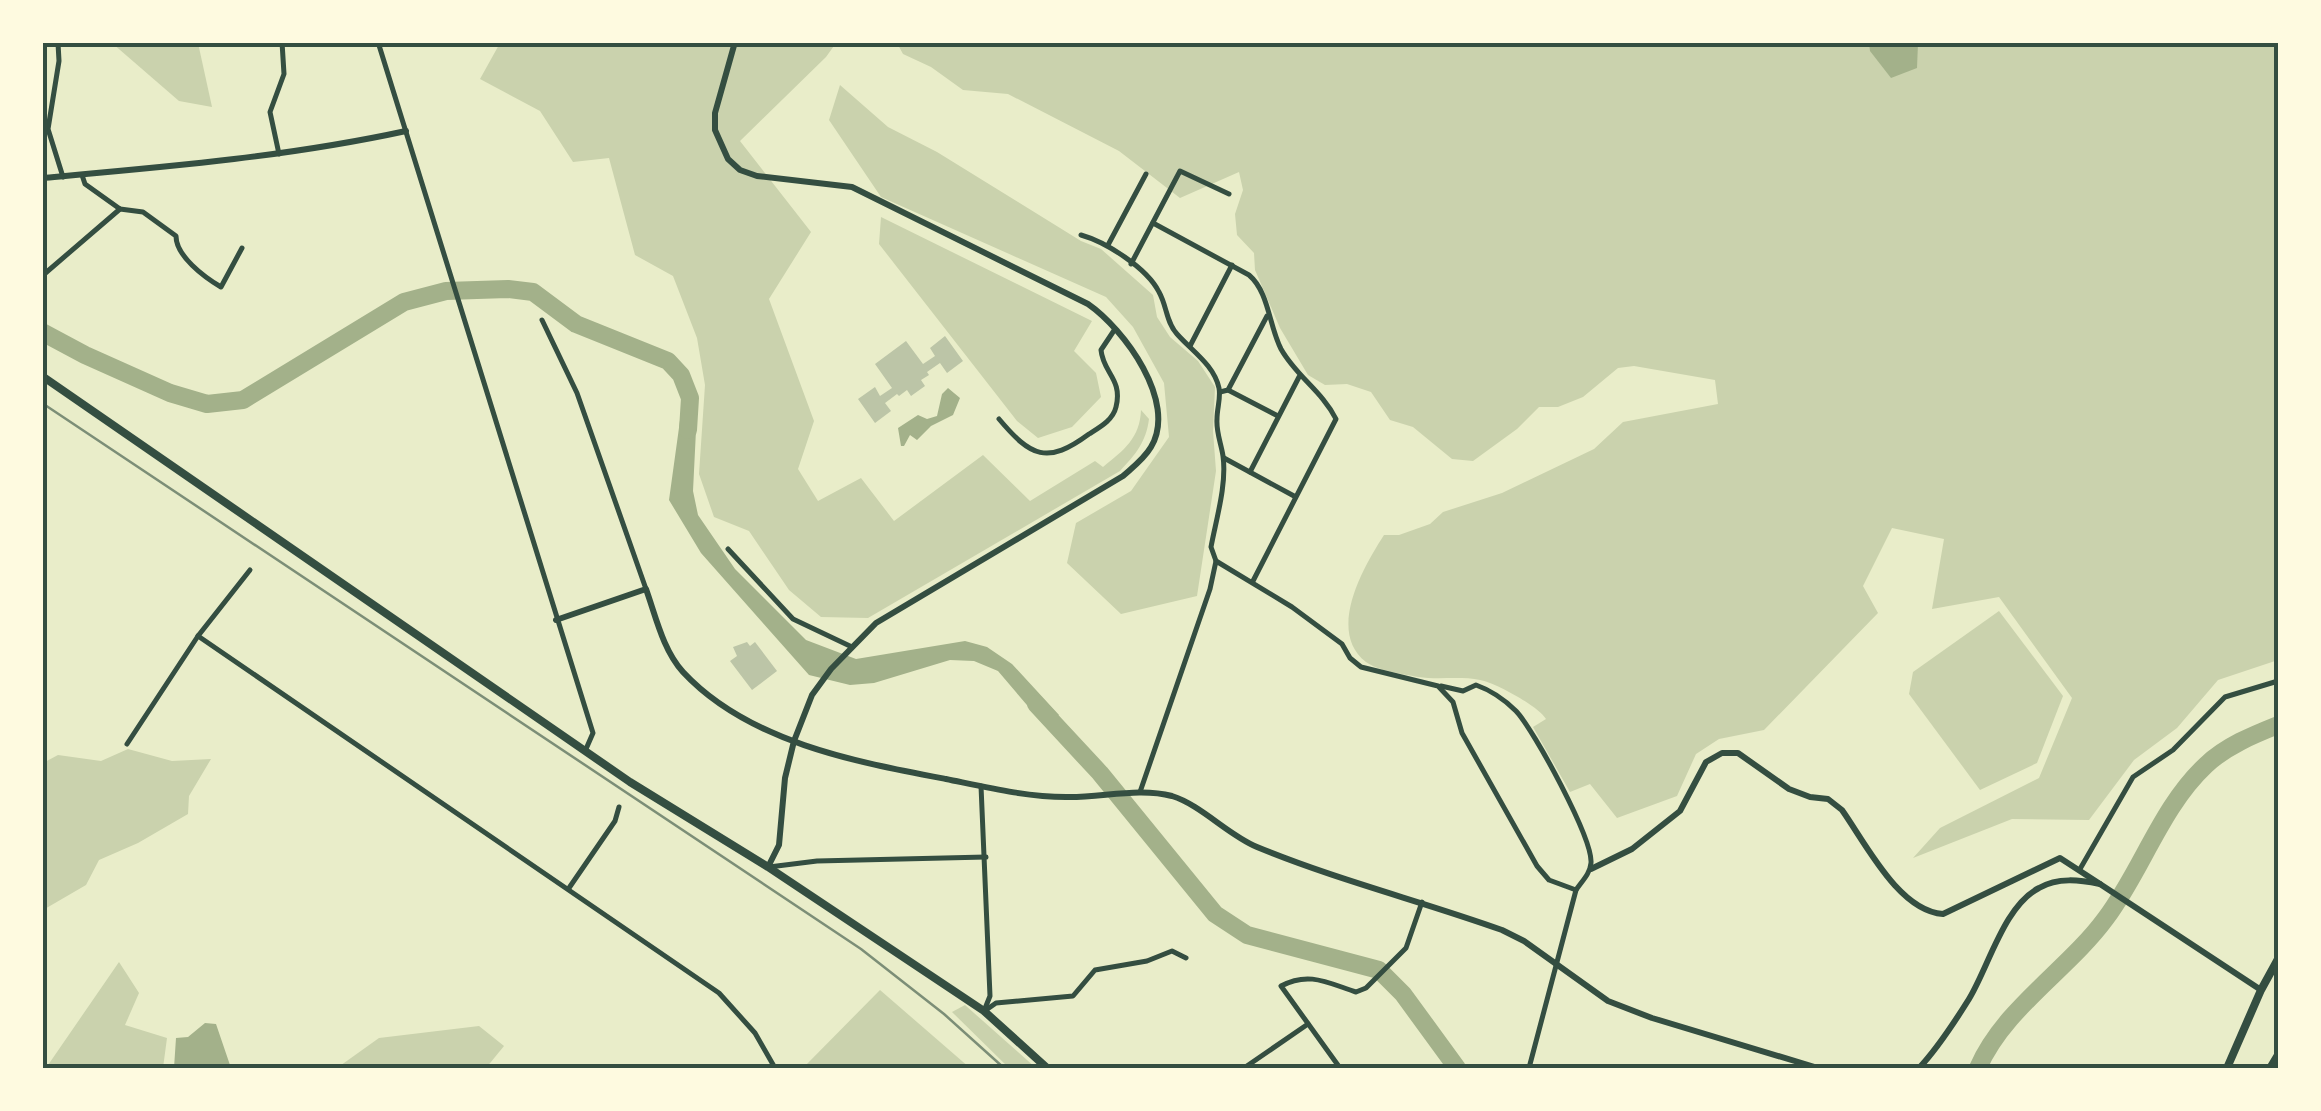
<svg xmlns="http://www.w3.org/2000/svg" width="2321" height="1111" viewBox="0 0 2321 1111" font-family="Inter,sans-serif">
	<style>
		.green { fill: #cad2ad }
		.water { fill: #a3b18a }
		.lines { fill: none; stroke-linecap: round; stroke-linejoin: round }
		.river { stroke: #a3b18a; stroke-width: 18 }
		.building { fill: #bcc5a7 }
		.minor { stroke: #344e41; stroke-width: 5 }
		.tertiary { stroke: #344e41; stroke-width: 6 }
		.secondary { stroke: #344e41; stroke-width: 8 }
		.rail { stroke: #7c8e77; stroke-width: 2.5 }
		.neatline { fill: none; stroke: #344e41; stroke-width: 4 }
	</style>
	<rect width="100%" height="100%" fill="#e9edc9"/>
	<!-- green -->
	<g class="green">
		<path d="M112,43H198L212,107L179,101Z"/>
		<path d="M500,43H836L826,57L740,141L811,232L769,299L814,421L798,469L818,501L861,478L894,521L983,455L1030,501L1095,461L1103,467C1124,450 1140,438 1141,410L1149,419C1146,442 1136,454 1120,471L868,618L821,617L789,590L749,531L714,517L699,474L705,385L697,338L673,276L635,255L609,158L573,162L540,111L480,79Z"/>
		<path d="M897,43H2278V660L2218,680L2177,728L2134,760L2089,820L2012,819L1913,858L1940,828L2039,778L2072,698L1999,597L1932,609L1944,539L1892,528L1863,586L1878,613L1764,730L1719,739L1696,754L1677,796L1617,818L1590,784L1570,792L1533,727L1546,719C1538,706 1496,683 1480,680C1461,676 1438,680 1418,677C1403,674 1378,671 1366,662C1326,631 1364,566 1384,535H1399L1430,524L1443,512L1502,493L1594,449L1623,422L1718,404L1715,380L1634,366L1618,368L1583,397L1558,407H1539L1517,429L1473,461L1452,459L1413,427L1390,420L1371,392L1347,384L1325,385L1308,375L1280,328L1255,270L1254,253L1237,235L1235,214L1243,190L1239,172L1180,198L1119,151L1008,94L963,90L931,67L903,54Z"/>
		<path d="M840,85L888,127L937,152L1081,241L1101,249L1153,295L1157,317L1170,337L1198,361L1215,387L1213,431L1216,471L1197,596L1121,614L1067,563L1076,523L1131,491L1169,437L1164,383L1133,327L1106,297L881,197L829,120Z"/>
		<path d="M881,217L1092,321L1074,351L1096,373L1101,397L1072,427L1038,438L1017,421L879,244Z"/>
		<path d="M1999,611L2063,696L2037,763L1980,790L1909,694L1913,672Z"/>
		<path d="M128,749L172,761L211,759L189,796L188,814L138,843L99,860L86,885L43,910V763L58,755L101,761Z"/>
		<path d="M119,962L139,993L125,1025L167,1038L163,1068H46Z"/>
		<path d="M880,990L970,1068H803Z"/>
		<path d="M965,1005L1036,1068H1009L952,1012Z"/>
		<path d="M479,1026L504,1046L486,1068H337L379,1038Z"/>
	</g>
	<!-- water -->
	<g class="water">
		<path d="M1869,43H1918L1917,68L1891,78L1870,51Z"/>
		<path d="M948,388L960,398L953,415L931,426L917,440L910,435L904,446H901L898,428L918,415L927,419L937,416L942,394Z"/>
		<path d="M682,406L697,410L693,491L698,515L735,569L806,640L856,659L965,641L987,647L1012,664L1059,715L1044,725L998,671L974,661L950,660L874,683L850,685L809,675L701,553L669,500Z"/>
		<path d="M205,1023L216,1024L231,1068H174L176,1038L188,1037Z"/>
	</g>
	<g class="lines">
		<!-- river -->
		<g class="river">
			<path d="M42,332L85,355L170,393L207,404L243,400L404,302L446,291L508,289L533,292L576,324L668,361L681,375L690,398L688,430"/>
			<path d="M1036,704L1100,773L1215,914L1247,935L1379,970L1403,994L1457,1068"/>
			<path d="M1978,1068C2004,1008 2068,970 2106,918C2142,870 2161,807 2206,765C2226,746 2253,735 2278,725"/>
		</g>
	</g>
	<!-- building -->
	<g class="building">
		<path d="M945,336L963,361L947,373L940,363L927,372L929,375L921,380L925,386L911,396L907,390L899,396L897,394L885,403L891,411L875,423L858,399L875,387L880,396L892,388L875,364L906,341L923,364L935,356L930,348Z"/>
		<path d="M747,642L750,646L755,642L777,671L752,690L730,661L737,656L733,647Z"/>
	</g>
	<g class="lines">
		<!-- minor -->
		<g class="minor">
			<path d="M378,42L593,733L586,749"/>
			<path d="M58,43L59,61L48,129L63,177"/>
			<path d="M279,154L270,112L284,74L282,42"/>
			<path d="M82,175L85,184L120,209L143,212L176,236C176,256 204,277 221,287L242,248"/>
			<path d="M1153,223L1249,275C1269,292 1269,326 1281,349C1296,376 1322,391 1336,419L1253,581"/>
			<path d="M1081,235C1106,242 1147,268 1159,292C1167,306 1166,322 1177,334C1192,351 1214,365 1219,388C1221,398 1217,408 1217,419C1216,432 1221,443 1223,456C1227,484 1216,520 1211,547L1216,561"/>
			<path d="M1108,245L1146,174"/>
			<path d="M1131,264L1180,171L1229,194"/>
			<path d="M42,276L120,209"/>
			<path d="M542,320L577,393L646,589"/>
			<path d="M1190,346L1232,265"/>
			<path d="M1228,390L1278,416"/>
			<path d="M1220,392L1228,390L1267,316"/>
			<path d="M999,419C1031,457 1047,465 1089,434C1100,427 1113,420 1116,407C1123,379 1103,373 1101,350L1115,329"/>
			<path d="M1224,458L1294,496"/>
			<path d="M1250,472L1299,377"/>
			<path d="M728,549L793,619L852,647"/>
			<path d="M198,636L719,993L755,1033L775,1068"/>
			<path d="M1441,686L1463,691L1476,685C1490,690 1505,700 1516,711C1534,730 1593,839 1591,863C1590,874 1582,881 1576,890L1529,1068"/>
			<path d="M127,744L198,636L250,570"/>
			<path d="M981,786L990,996L984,1011"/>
			<path d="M1140,792L1210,589L1216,561L1292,607L1342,644L1350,658L1361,667L1438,686L1453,702L1462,733L1537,866L1549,880L1576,890"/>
			<path d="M769,867L817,861L986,857"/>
			<path d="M2080,869L2133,777L2173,750L2225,697L2278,681"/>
			<path d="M569,888L615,821L619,807"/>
			<path d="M986,1010L996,1003L1073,996L1095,970L1147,961L1172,951L1186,958"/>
			<path d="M1244,1068L1308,1024"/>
			<path d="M1340,1068L1281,986C1309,971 1328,983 1356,992L1366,988L1406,948L1422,902"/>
		</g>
		<!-- tertiary -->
		<g class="tertiary">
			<path d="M735,42L715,113V130L728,159L740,170L757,176L852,187L1088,304C1124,329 1178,402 1151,447C1144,459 1133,467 1123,476L876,623L831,669L812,695L794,741L785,778L779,845L768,867"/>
			<path d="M42,178C165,167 286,157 406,131"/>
			<path d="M556,620L646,589C656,617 663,650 683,672C748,742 856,762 946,779C985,787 1026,797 1066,797C1101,798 1138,787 1172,796C1201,805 1228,835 1257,847C1337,880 1421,901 1502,930L1524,941L1608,1001L1652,1018L1818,1068"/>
			<path d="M1591,869L1632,849L1680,811L1706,762L1722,753H1738L1789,789L1810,797L1828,799L1842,810C1866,844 1899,911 1943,914L2060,858L2100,884"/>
			<path d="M1919,1068C1938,1048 1954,1023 1969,999C1989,966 2004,906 2039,888C2058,877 2080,880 2100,884L2261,990"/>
			<path d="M2269,1068L2278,1053"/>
		</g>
		<!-- secondary -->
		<g class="secondary">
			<path d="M42,376L630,782L768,867L984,1011L1047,1068"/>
			<path d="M2227,1068L2261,990L2278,959"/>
		</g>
		<!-- rail -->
		<path class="rail" d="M42,403L861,949L944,1014L1004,1068"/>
	</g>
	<!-- border -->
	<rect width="2321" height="1111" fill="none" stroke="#fefae0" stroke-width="90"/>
	<rect x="45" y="45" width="2231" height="1021" class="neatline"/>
</svg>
